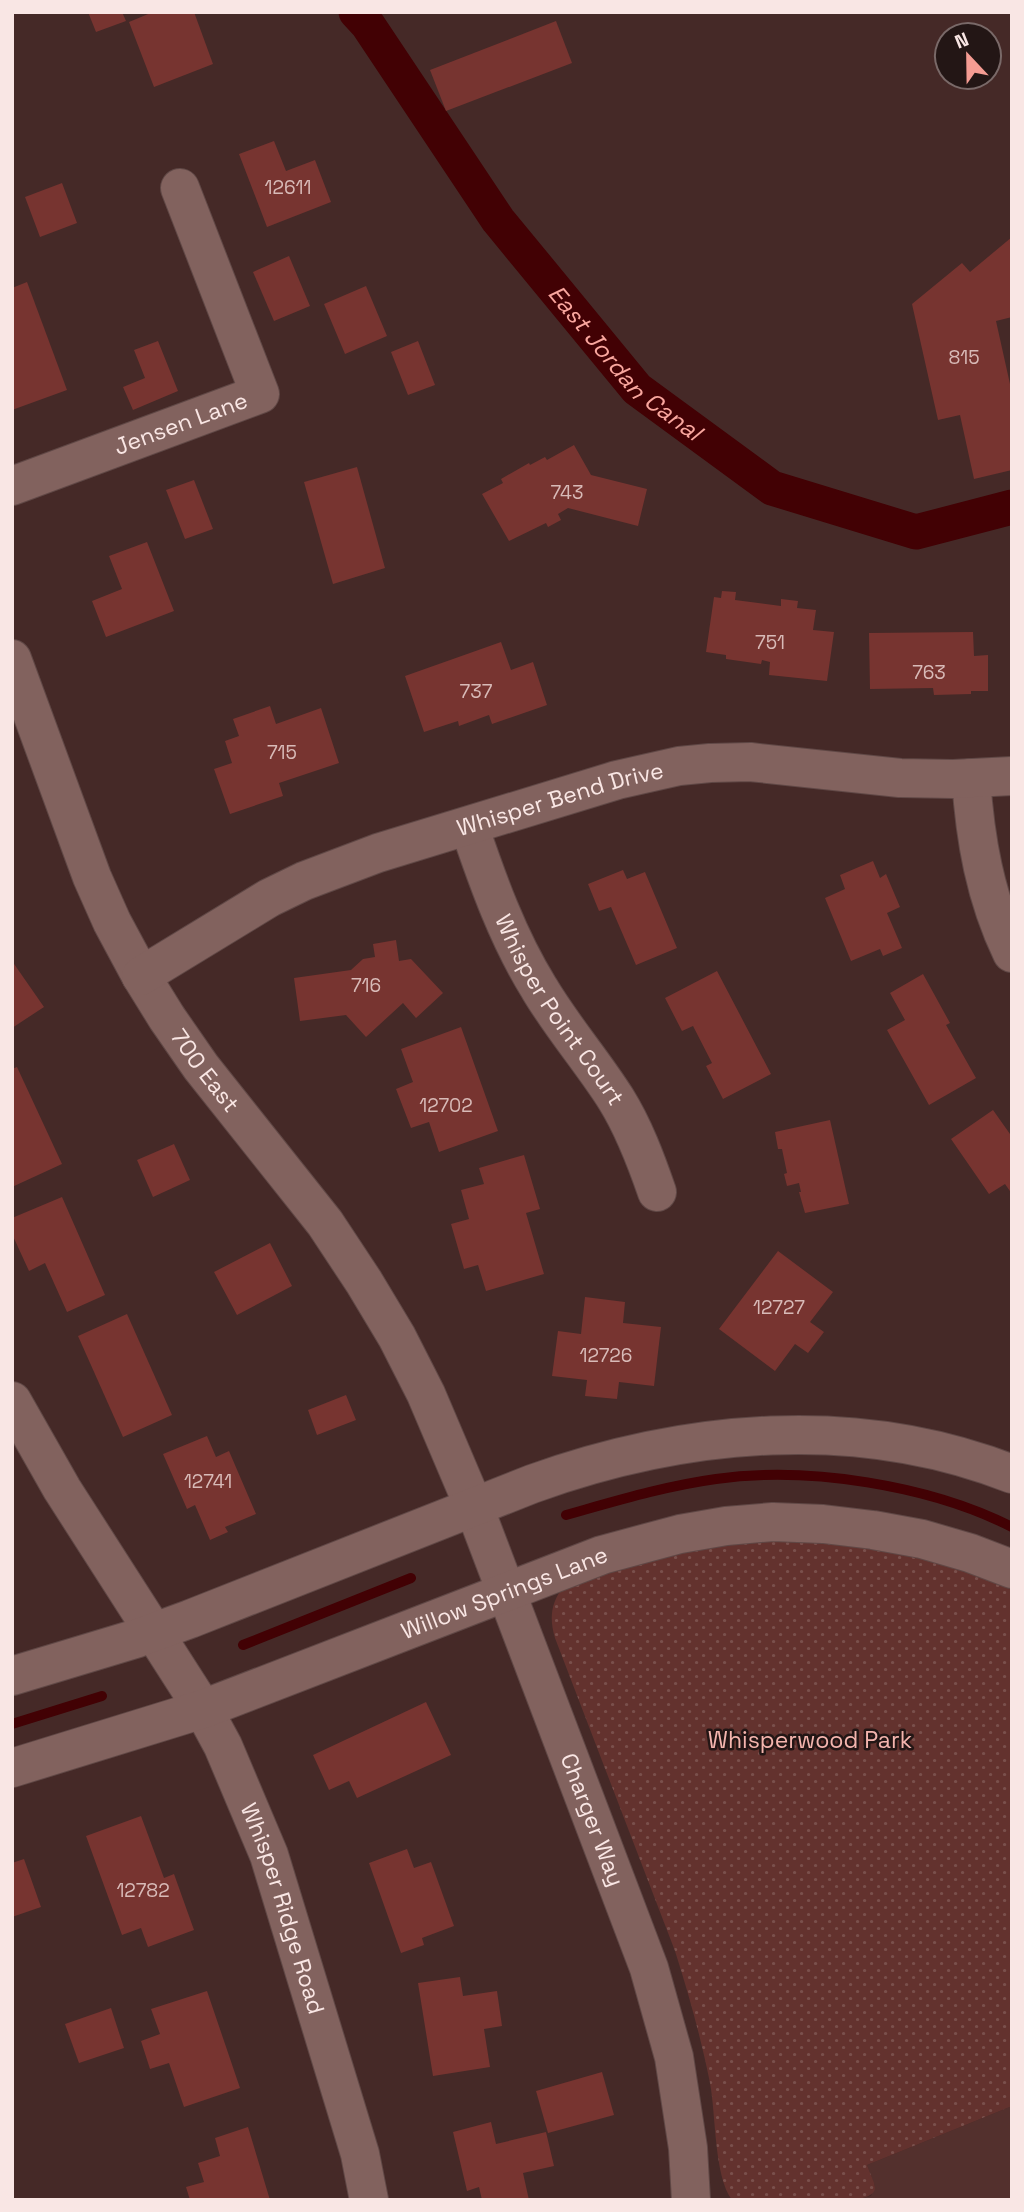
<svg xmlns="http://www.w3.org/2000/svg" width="1024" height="2212" viewBox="0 0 1024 2212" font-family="'Space Grotesk',sans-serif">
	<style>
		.built { fill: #53302d }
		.park { fill: url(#park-dots) }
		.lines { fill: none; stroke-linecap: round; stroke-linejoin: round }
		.stream { stroke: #420104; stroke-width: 10 }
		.canal { stroke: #420104; stroke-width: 35 }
		.building { fill: #773430 }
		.minor-casing { stroke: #604846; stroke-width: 40 }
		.minor { stroke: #82625e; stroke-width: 38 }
		.labels { text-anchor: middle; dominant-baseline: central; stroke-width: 5; stroke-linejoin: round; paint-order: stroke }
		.number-label { font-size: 19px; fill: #d8bab7 }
		.street-label { font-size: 23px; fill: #f9e6e4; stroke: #231615 }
		.park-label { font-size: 23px; fill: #f4b5ae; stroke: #231615 }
		.water-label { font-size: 24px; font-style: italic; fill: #f9a69e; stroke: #231615 }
	</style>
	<defs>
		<pattern id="park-dots" width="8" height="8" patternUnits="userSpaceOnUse" patternTransform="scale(1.75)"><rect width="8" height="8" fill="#63322e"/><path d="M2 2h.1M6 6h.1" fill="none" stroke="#7a504c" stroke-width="1.8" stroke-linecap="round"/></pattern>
	</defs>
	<rect width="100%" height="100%" fill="#452927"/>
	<!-- built -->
	<path class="built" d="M1012,2106V2200H855L871,2196L875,2186L867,2165Z"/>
	<!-- park -->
	<path class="park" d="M818,1537L920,1555L1012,1587V2106L867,2165C875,2187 884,2194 855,2200H732C714,2176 716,2115 710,2083C701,2038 689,1995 675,1951L555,1638C549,1618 551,1602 564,1586L679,1547Z"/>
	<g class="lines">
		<!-- stream -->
		<g class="stream">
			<path d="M566,1515C616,1501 665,1486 716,1479C808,1466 929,1485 1012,1527"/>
			<path d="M243,1645L411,1578"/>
			<path d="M12,1724L102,1696"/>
		</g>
		<!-- canal -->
		<path class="canal" id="s1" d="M356,12L368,25L498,220L637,389L772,488L916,532L1012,507"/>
	</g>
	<!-- building -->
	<g class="building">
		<path d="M88,12H122L126,21L96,32Z"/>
		<path d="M153,12H194L213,64L154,87L129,22Z"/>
		<path d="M556,21L572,63L446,111L430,70Z"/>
		<path d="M274,141L286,171L315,160L331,202L267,227L239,154Z"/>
		<path d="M62,183L77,223L40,237L25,197Z"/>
		<path d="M1012,237V317L996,321L1012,393V470L974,479L960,415L938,420L912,304L962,263L970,272Z"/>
		<path d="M289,256L310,306L274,321L253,272Z"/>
		<path d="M27,282L67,390L12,410V288Z"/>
		<path d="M366,286L387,336L345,354L324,304Z"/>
		<path d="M158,341L178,391L133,410L123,387L145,378L134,350Z"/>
		<path d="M418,341L435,385L408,395L391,352Z"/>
		<path d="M574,445L591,475L647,489L638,526L568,508L558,514L561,520L548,527L546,523L509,541L482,494L503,483L501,479L529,463L530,465L545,457L547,460Z"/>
		<path d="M357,467L385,568L333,584L304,482Z"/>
		<path d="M194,480L213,529L185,539L166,490Z"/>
		<path d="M147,542L174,611L106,637L92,601L122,589L109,556Z"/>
		<path d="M722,591L736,592L735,600L781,606V599L798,601L797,608L816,610L813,630L834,632L827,681L769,675L770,662L762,660L761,664L726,659V655L706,652L714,597L721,598Z"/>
		<path d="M973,632L974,656L988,655V691H971V694L934,695L933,688L870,689L869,633Z"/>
		<path d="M501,642L511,670L533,662L547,705L492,724L489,715L459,726L458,721L424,732L405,676Z"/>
		<path d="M270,706L276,724L321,708L339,763L279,783L283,796L230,814L214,769L232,763L225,741L239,736L233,719Z"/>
		<path d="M873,861L880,878L886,874L900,907L887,913L902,948L883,956L880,949L851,961L825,898L845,889L840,875Z"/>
		<path d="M623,870L627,879L645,872L677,948L636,965L611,907L599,911L588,884Z"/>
		<path d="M396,940L399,961L411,959L443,993L416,1018L403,1003L366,1037L346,1015L300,1021L294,978L351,970L363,959L375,957L373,944Z"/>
		<path d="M12,961L44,1007L12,1028Z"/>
		<path d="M717,971L771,1074L723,1099L706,1066L712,1063L693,1026L682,1031L665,998Z"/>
		<path d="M923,974L950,1023L946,1025L976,1078L929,1105L887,1030L905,1020L890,993Z"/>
		<path d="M461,1027L498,1131L439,1152L429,1122L411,1128L396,1089L413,1082L401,1049Z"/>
		<path d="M17,1067L62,1164L12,1187V1069Z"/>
		<path d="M993,1110L1010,1134L1012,1133V1194L1005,1184L989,1194L951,1139Z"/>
		<path d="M830,1120L849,1204L805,1213L799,1192H801L799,1183L787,1186L784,1174L787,1173L782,1149H778L775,1132Z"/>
		<path d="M174,1144L190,1180L153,1197L137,1160Z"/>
		<path d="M524,1155L540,1209L526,1213L544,1274L486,1291L478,1265L464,1269L451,1224L469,1219L461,1190L484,1184L479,1168Z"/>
		<path d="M62,1197L105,1295L67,1312L45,1263L29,1271L12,1234V1218Z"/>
		<path d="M270,1243L292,1286L237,1315L214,1272Z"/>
		<path d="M778,1251L833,1292L810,1322L824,1332L808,1353L795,1344L775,1371L719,1329Z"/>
		<path d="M585,1297L625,1302L623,1323L661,1327L654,1386L619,1382L617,1399L585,1396L587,1380L552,1376L558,1331L581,1334Z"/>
		<path d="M127,1314L172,1415L123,1437L78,1336Z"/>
		<path d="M346,1395L356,1420L317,1435L308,1410Z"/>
		<path d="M207,1436L216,1457L229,1451L256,1514L225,1527L228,1532L210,1540L195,1505L187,1509L163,1454Z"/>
		<path d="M426,1702L451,1755L357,1798L349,1781L329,1790L313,1755Z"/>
		<path d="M141,1816L164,1878L174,1874L194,1930L148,1947L141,1928L122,1935L86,1836Z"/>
		<path d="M407,1849L414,1868L431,1862L454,1926L422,1938L424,1945L401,1953L369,1863Z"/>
		<path d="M24,1859L41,1907L12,1917V1863Z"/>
		<path d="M460,1977L463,1996L497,1991L502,2026L484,2029L490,2067L433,2076L418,1983Z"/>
		<path d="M207,1991L240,2088L184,2107L169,2063L150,2069L141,2041L160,2034L151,2009Z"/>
		<path d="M111,2008L124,2048L79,2063L65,2024Z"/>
		<path d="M602,2072L614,2115L548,2133L536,2091Z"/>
		<path d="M491,2122L496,2144L546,2132L554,2166L523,2173L529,2200H482L479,2187L467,2191L453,2132Z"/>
		<path d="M248,2127L270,2200H190L186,2187L204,2182L198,2163L220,2156L215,2138Z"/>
	</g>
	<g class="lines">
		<!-- minor casing -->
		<g class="minor-casing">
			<g id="minor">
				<path id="s2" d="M12,486L260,394L180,188"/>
				<path id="s3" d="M12,659L92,877L112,922L141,976L167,1018L201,1067L325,1223L364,1282L397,1337L426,1394L474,1507L649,1968L674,2057L688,2148L691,2200"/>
				<path d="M971,778C975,839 985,897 1012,953"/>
				<path id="s4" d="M469,826C488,882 508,938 539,988C562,1027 592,1061 616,1099C634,1128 646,1160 657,1192"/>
				<path id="s5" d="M141,976L269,898L304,881L378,853L617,780L679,766L710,763L750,762L900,778L953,779L1012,776"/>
				<path id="s6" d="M12,1401L62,1489L203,1709L223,1746L269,1855L360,2154L369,2200"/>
				<path d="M12,1676L138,1638L190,1619L532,1484C685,1429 857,1413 1012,1474"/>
				<path id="s7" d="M12,1768L203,1709L602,1555L680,1534L726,1526L773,1522L823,1524L873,1530L922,1539L970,1553L1012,1569"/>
			</g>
		</g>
		<!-- minor -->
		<use href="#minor" class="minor"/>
	</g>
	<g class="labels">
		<!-- number labels -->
		<g class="number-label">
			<text x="288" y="187">12611</text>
			<text x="964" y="357">815</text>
			<text x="567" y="492">743</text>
			<text x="770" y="642">751</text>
			<text x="929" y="672">763</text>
			<text x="476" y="691">737</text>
			<text x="282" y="752">715</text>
			<text x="366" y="985">716</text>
			<text x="446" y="1105">12702</text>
			<text x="779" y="1307">12727</text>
			<text x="606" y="1355">12726</text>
			<text x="208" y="1481">12741</text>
			<text x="143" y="1890">12782</text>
		</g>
		<!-- street labels -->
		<g class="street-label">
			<text stroke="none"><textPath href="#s2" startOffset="180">Jensen Lane</textPath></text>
			<text stroke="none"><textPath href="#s5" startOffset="458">Whisper Bend Drive</textPath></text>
			<text stroke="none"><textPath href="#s4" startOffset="206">Whisper Point Court</textPath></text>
			<text stroke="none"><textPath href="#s3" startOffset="457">700 East</textPath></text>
			<text stroke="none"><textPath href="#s7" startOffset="523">Willow Springs Lane</textPath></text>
			<text stroke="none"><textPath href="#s3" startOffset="1307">Charger Way</textPath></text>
			<text stroke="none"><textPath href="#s6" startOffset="578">Whisper Ridge Road</textPath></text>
		</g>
		<!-- park labels -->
		<g class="park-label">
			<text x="810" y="1740">Whisperwood Park</text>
		</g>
		<!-- water labels -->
		<g class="water-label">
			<text stroke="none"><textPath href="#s1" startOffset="444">East Jordan Canal</textPath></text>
		</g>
	</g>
	<!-- border -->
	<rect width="1024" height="2212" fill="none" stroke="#f9e6e4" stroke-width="28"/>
	<!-- north arrow -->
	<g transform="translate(968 56) rotate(338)"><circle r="33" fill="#231615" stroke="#796968" stroke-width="2"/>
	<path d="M0-5L12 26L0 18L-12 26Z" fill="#f59c93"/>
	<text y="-10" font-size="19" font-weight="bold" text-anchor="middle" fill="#f9e6e4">N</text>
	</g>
</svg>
